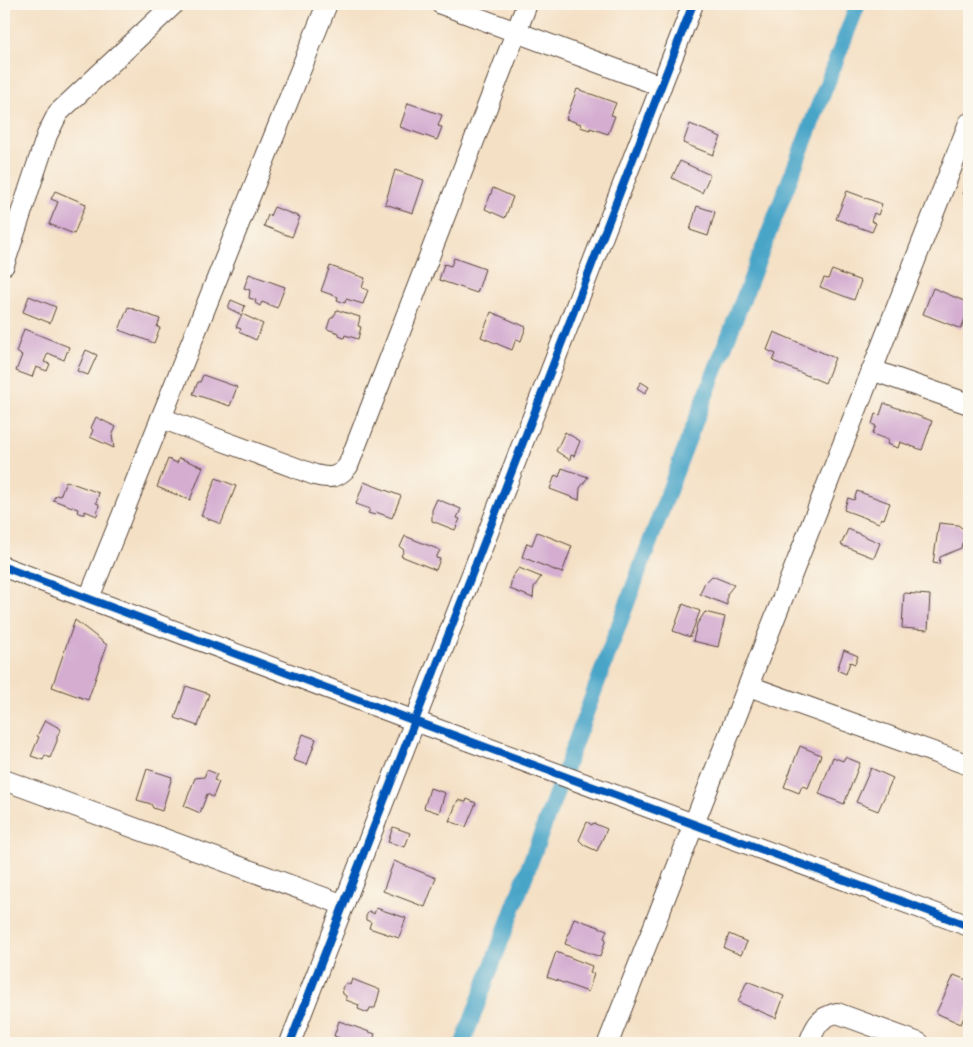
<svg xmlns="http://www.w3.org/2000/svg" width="973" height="1047" viewBox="0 0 973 1047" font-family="Vollkorn,serif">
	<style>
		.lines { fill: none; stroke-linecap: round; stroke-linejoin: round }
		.canal { stroke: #4aa5c8; stroke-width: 16 }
		.building { fill: #d4add1 }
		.minor-casing { stroke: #574537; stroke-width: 22 }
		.minor { stroke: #fff; stroke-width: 20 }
		.cycleway-casing { stroke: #fbf7ec; stroke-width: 11 }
		.cycleway { stroke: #0057b8; stroke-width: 8 }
	</style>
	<rect width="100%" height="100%" fill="#fbf7ec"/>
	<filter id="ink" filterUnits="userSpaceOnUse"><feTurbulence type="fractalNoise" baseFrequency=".02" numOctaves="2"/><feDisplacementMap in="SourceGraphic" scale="10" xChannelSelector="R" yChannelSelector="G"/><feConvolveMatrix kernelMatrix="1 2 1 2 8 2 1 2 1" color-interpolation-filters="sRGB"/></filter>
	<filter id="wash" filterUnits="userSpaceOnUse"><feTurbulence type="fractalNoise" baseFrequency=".0096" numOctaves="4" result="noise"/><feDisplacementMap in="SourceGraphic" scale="20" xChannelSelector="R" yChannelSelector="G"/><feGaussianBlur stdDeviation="1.12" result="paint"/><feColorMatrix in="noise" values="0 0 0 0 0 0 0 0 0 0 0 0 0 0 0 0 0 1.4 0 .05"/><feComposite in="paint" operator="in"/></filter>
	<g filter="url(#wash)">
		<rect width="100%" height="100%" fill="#f4e0c5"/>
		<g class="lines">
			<!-- canal -->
			<path class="canal" d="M463,1043L682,456L858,4"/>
		</g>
		<g id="blocks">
			<!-- building -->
			<g class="building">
				<path d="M577,89L616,103L611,115L615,116L608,134L590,128V130L580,127L581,124L566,119Z"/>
				<path d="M408,103L442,115L438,126L442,127L437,140L400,127Z"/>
				<path d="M690,124L721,137L713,155L683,143Z"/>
				<path d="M680,161L710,175L702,193L672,178Z"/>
				<path d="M395,170L424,180L413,213L385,204Z"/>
				<path d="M967,185H969V204L965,203L968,196L963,194Z"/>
				<path d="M493,188L513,197L505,218L485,209Z"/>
				<path d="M55,191L86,204L74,234L49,224L58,202L51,199Z"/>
				<path d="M847,191L882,204L878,215L874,213L871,221L876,223L872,232L836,219Z"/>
				<path d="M697,206L715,212L708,236L690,230Z"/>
				<path d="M274,207L300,217L292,237L264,226L268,215L270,216Z"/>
				<path d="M454,258L485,269L477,293L439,280L444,264L451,266Z"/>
				<path d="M330,266L365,278L362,288L368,290L363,304L346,299L345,303L337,300L338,297L321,291Z"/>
				<path d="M832,270L861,281L854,300L820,287L824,278L828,279Z"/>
				<path d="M249,274L285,287L277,308L262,302L260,306L255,303L256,300L249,298L250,290L244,288Z"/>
				<path d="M933,288L969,303V308L961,329L923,314Z"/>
				<path d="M29,296L56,307L50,323L23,312Z"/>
				<path d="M231,300L245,306L242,315L228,308Z"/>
				<path d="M128,307L160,319L157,327L160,328L154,343L119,330Z"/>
				<path d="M337,310L360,317L358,326L361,327L358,339L345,335L344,338L339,336V333L327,329L330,319L334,316Z"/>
				<path d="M491,312L526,327L521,341L516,339L512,350L481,337Z"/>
				<path d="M242,314L263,324L256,340L239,332L241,329L236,327Z"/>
				<path d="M24,329L69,347L64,360L48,353L44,362L50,364L47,371L36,367L32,377L16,371L22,355L16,352Z"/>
				<path d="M774,332L835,358L825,383L773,361L776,354L767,350Z"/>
				<path d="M86,350L97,355L88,375L77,371Z"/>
				<path d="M203,375L237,387L230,406L193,394L198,382H200Z"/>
				<path d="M641,382L649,387L645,393L637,388Z"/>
				<path d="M884,403L932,421L922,450L900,442L898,448L887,444L889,440L872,434L876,426L872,424L875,414L880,415Z"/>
				<path d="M96,417L116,427L112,436L114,448L90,437L93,430L91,428Z"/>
				<path d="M565,432L580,441L574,456L571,455L570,460L556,451Z"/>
				<path d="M179,458L203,467L190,500L157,487L168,459L177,463Z"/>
				<path d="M562,468L588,477L580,488L579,500L550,489L555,475L559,477Z"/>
				<path d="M216,478L236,486L221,524L201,516Z"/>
				<path d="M66,481L99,493L96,503L99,504L97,516L85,511V514H81L77,512L78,509L53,500L56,495L60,496Z"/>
				<path d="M364,482L401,496L392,518L376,512L375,515L368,513L370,509L356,504Z"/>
				<path d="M857,491L890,503L884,519L881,518L879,523L844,510L848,498L854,500Z"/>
				<path d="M437,499L461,509L457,518L460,519L455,530L432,521V510Z"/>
				<path d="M939,523L958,525L966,531L965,541L962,543L961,548L940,557L939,564L933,563Z"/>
				<path d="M848,529L880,543L874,558L841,545Z"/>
				<path d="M537,532L572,546L562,573L522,557L527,543L532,545Z"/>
				<path d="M405,536L440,550L436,558L440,559L436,570L401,556L404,550L400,547Z"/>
				<path d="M519,568L541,577L534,587L533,598L510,589L512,577Z"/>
				<path d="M712,576L734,585L727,594V605L700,594L704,584Z"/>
				<path d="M904,593L930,595L928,630L902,628Z"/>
				<path d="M683,604L700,611L690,637L673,631Z"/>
				<path d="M705,612L725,617L718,647L693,641L697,624Z"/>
				<path d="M75,620L107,645L88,700L52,687Z"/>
				<path d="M844,650L858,656L855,664L850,662L846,674L837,670Z"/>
				<path d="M186,686L209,694L198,726L175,718Z"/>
				<path d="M45,720L61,729L57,736V741L50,758L45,755L43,760L31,756L39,737L37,736Z"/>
				<path d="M303,734L316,739L307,765L293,760Z"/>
				<path d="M800,746L821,755L808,788L802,786L799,793L784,787Z"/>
				<path d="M833,757L843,761L845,757L860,763L844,804L819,794Z"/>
				<path d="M871,768L893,778L878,811L856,802Z"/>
				<path d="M147,769L172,777L162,811L153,808L151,804L137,800Z"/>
				<path d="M207,770L217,774L214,780L219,782L213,797L207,794L200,813L184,806L195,778L204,777Z"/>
				<path d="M430,788L445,793L439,813L424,808Z"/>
				<path d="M467,799L476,803L466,827L449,821L458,800L466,802Z"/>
				<path d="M587,822L592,825L593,823L607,829L597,851L584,845L579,840Z"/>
				<path d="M393,827L410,833L405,847L388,842Z"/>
				<path d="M394,861L436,878L425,907L383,891Z"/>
				<path d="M376,908L406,918L399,938L369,928L371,922L366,920V916L369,911L374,914Z"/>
				<path d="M574,918L607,930L604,938L606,939L600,957L565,944Z"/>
				<path d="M729,934L747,942L741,955L724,948Z"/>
				<path d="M556,952L592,966L590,973L594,974L588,992L547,977Z"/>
				<path d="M954,975L969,981V1006L961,1024L936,1013Z"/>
				<path d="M352,979L380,990L375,1008H370L368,1013L358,1009L359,1005L346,1000V996L343,994L342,988L346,983L350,985Z"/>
				<path d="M747,981L784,996L776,1018L738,1002Z"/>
				<path d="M339,1021L375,1034L372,1043H343L345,1040L334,1036Z"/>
			</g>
		</g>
	</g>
	<g filter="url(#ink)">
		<use href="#blocks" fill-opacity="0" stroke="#574537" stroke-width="1"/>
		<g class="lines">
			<!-- minor casing -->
			<g class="minor-casing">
				<g id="minor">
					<path d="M441,4L661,86"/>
					<path d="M4,265L47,135L58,113L174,4"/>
					<path d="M872,370L969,404"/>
					<path d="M161,418L315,475C330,479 338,478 348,466L527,4"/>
					<path d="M4,567L415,721L969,926"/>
					<path d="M89,598L327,4"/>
					<path d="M749,686L969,765"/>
					<path d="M4,780L344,905"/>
					<path d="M290,1043L693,4"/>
					<path d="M608,1043L969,123"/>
					<path d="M809,1043C815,1027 819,1017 837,1013L919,1043"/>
				</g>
			</g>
			<!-- minor -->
			<use href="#minor" class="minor"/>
			<!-- cycleway casing -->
			<g class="cycleway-casing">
				<g id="cycleway">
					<path d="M4,567L415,721L969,926"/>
					<path d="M290,1043L693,4"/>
				</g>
			</g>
			<!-- cycleway -->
			<use href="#cycleway" class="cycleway"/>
		</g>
	</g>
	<!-- margin -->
	<rect width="973" height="1047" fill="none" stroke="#fbf7ec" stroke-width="20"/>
</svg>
